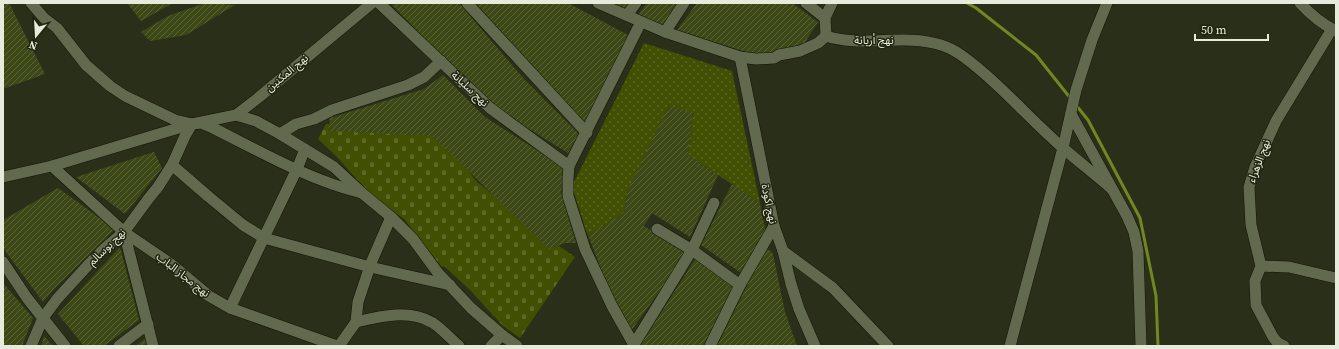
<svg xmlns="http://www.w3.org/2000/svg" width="1339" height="349" viewBox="0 0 1339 349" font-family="'Source Serif 4','Noto Sans Arabic',serif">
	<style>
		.grass { fill: url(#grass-dots) }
		.cemetery { fill: url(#cemetery-stones) }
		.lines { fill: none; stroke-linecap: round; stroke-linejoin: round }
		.stream { stroke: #708722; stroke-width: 3 }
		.building { fill: url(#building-hatch) }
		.minor-casing { stroke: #121702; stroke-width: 12 }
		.minor { stroke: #61694e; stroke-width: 11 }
		.labels { text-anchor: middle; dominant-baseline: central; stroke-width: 3; stroke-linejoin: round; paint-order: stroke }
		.street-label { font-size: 11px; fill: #e6ebdc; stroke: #1f250e }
	</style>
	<defs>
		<pattern id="grass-dots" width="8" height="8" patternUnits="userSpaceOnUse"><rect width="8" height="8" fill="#404f01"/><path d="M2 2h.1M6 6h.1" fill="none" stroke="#5c6825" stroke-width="1.8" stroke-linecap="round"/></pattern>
		<pattern id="cemetery-stones" width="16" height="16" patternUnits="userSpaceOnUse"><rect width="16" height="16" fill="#404f01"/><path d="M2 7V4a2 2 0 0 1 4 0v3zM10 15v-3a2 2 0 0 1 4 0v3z" fill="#5c6825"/></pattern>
		<pattern id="building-hatch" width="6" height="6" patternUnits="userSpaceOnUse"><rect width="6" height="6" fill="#3c4916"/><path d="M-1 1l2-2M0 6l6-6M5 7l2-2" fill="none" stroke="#586337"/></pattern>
	</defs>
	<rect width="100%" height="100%" fill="#292f18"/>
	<!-- grass -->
	<path class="grass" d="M644,43L732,71L760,203L688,155L693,112L627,192L624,213L588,235L586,231L572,186Z"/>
	<!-- cemetery -->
	<path class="cemetery" d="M326,124L410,130L435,129L477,182L562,248L575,257L520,338L503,326L470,290L444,266L442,267L404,219L371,195L337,157L318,139Z"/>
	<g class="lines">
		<!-- stream -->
		<g class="stream">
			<path d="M967,3L976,8L1036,55L1071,99"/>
			<path d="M1076,105L1088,120L1140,218L1156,296L1158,346"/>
		</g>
	</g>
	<!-- building -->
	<g class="building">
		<path d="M3,3H9L45,74L3,89Z"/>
		<path d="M127,3H173L141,21Z"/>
		<path d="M205,3L235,5L186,35L150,41L141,32L168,16Z"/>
		<path d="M394,3H459L524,79L579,134L568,153L492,106L392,5Z"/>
		<path d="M475,3H568L630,36L585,123Z"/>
		<path d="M607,3H630L623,12Z"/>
		<path d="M647,3H679L663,26L637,16Z"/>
		<path d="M697,3H792L818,22L802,47L770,58L749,53L677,30Z"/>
		<path d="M443,75L485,117L563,167L561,193L576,243H565L549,249L432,136L328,131L330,118L424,89Z"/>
		<path d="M668,106L693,112L688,155L718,175L690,237L652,213L644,226L687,253L631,331L608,287L588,235L624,213L627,192Z"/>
		<path d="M154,152L162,168L125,214L76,177Z"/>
		<path d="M732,184L760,203L766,233L744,275L701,245Z"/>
		<path d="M58,188L115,229L54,289L43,302L3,248V220Z"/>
		<path d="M120,247L139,320L104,346H84L58,314Z"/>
		<path d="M766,247L773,254L785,312L797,346H717Z"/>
		<path d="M697,256L734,287L703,346H640Z"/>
		<path d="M3,283L33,318L22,346H3Z"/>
		<path d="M44,336L53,346H41Z"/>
		<path d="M145,339L147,346H135Z"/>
	</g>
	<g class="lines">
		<!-- minor casing -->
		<g class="minor-casing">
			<g id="minor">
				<path d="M31,3L44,18L57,28L86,65L110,86L125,96L175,120L192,124L201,123L213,128C261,152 309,180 362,193"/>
				<path d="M379,3L490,108L569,166"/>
				<path d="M467,3L587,133"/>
				<path d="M598,3L665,32L740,57L756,59L774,58L779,55L800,51L818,43L826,36C863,48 903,33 941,45C955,49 968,60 979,69C1009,94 1034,123 1063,148C1079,162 1096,175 1112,189"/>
				<path d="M806,3L825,18"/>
				<path d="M1300,3C1311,15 1322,24 1336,31"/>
				<path d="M627,15L636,3"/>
				<path d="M665,32L684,3"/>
				<path d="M826,36L825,18L832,3"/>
				<path d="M740,57L774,226L783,251L791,284L799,309L815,346"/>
				<path d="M1071,114L1127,216L1134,232L1138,251L1141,346"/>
				<path d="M236,115L256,121L280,134L334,167L362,193L391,217L413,239L438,273L471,308L502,335L517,346"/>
				<path d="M280,134L296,124L314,119L332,110L408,85L424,77L441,61"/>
				<path d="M172,165L209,197L243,225L264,238L370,267L450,285"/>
				<path d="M52,166L124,232L171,264L209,296L230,308L337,346"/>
				<path d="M3,177L52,166L192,124L236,115L258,98L372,3"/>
				<path d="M657,229L692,250L740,285"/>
				<path d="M124,232L153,346"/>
				<path d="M783,251L833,288L888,346"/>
				<path d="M3,262L27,298L65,346"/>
				<path d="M1261,266L1289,267L1336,278"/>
				<path d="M230,308L297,169L305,149"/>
				<path d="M356,322C381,316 409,309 433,323C442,329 451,339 459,346"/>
				<path d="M634,345L612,306L585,249L568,196V178L569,166L641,22"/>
				<path d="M31,346L43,318L57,299L89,264L105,248L124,232L149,198L158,187L172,165L185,136L192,124"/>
				<path d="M119,346L148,324"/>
				<path d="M339,346L356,322L358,302L371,263L391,217"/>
				<path d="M491,346L502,335"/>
				<path d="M633,346L692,250L714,203"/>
				<path d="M710,346L740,285L774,226"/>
				<path d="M1010,346L1063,148L1076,90L1092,40L1107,3"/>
				<path d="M1284,346L1278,343L1273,337L1256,305L1255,281L1261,266L1251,225L1249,187L1255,167L1276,121L1332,29"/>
			</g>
		</g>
		<!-- minor -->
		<use href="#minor" class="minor"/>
	</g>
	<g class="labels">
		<!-- street labels -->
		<g class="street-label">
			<text x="874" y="40">نهج أريانة</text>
			<text transform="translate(287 73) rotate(-40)">نهج المكنين</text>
			<text transform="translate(470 89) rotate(43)">نهج سليانة</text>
			<text transform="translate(1259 161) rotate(-69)">نهج الزهراء</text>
			<text transform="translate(769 204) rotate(78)">نهج اكودة</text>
			<text transform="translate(107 247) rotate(-44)">نهج بوسالم</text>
			<text transform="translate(183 275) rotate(38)">نهج مجاز الباب</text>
		</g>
	</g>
	<!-- border -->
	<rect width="1339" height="349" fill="none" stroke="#e6ebdc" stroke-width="8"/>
	<!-- north arrow -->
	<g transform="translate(36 36) rotate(198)" stroke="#1f250e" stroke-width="3" paint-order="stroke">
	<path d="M0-3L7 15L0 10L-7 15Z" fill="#e6ebdc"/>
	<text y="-6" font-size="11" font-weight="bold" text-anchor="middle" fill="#e6ebdc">N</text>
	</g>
	<!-- scale -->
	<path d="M1195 34v6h73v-6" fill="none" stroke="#e6ebdc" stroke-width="2"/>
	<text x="1201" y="34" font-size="12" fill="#e6ebdc" stroke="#1f250e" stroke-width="3" paint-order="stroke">50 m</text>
</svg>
